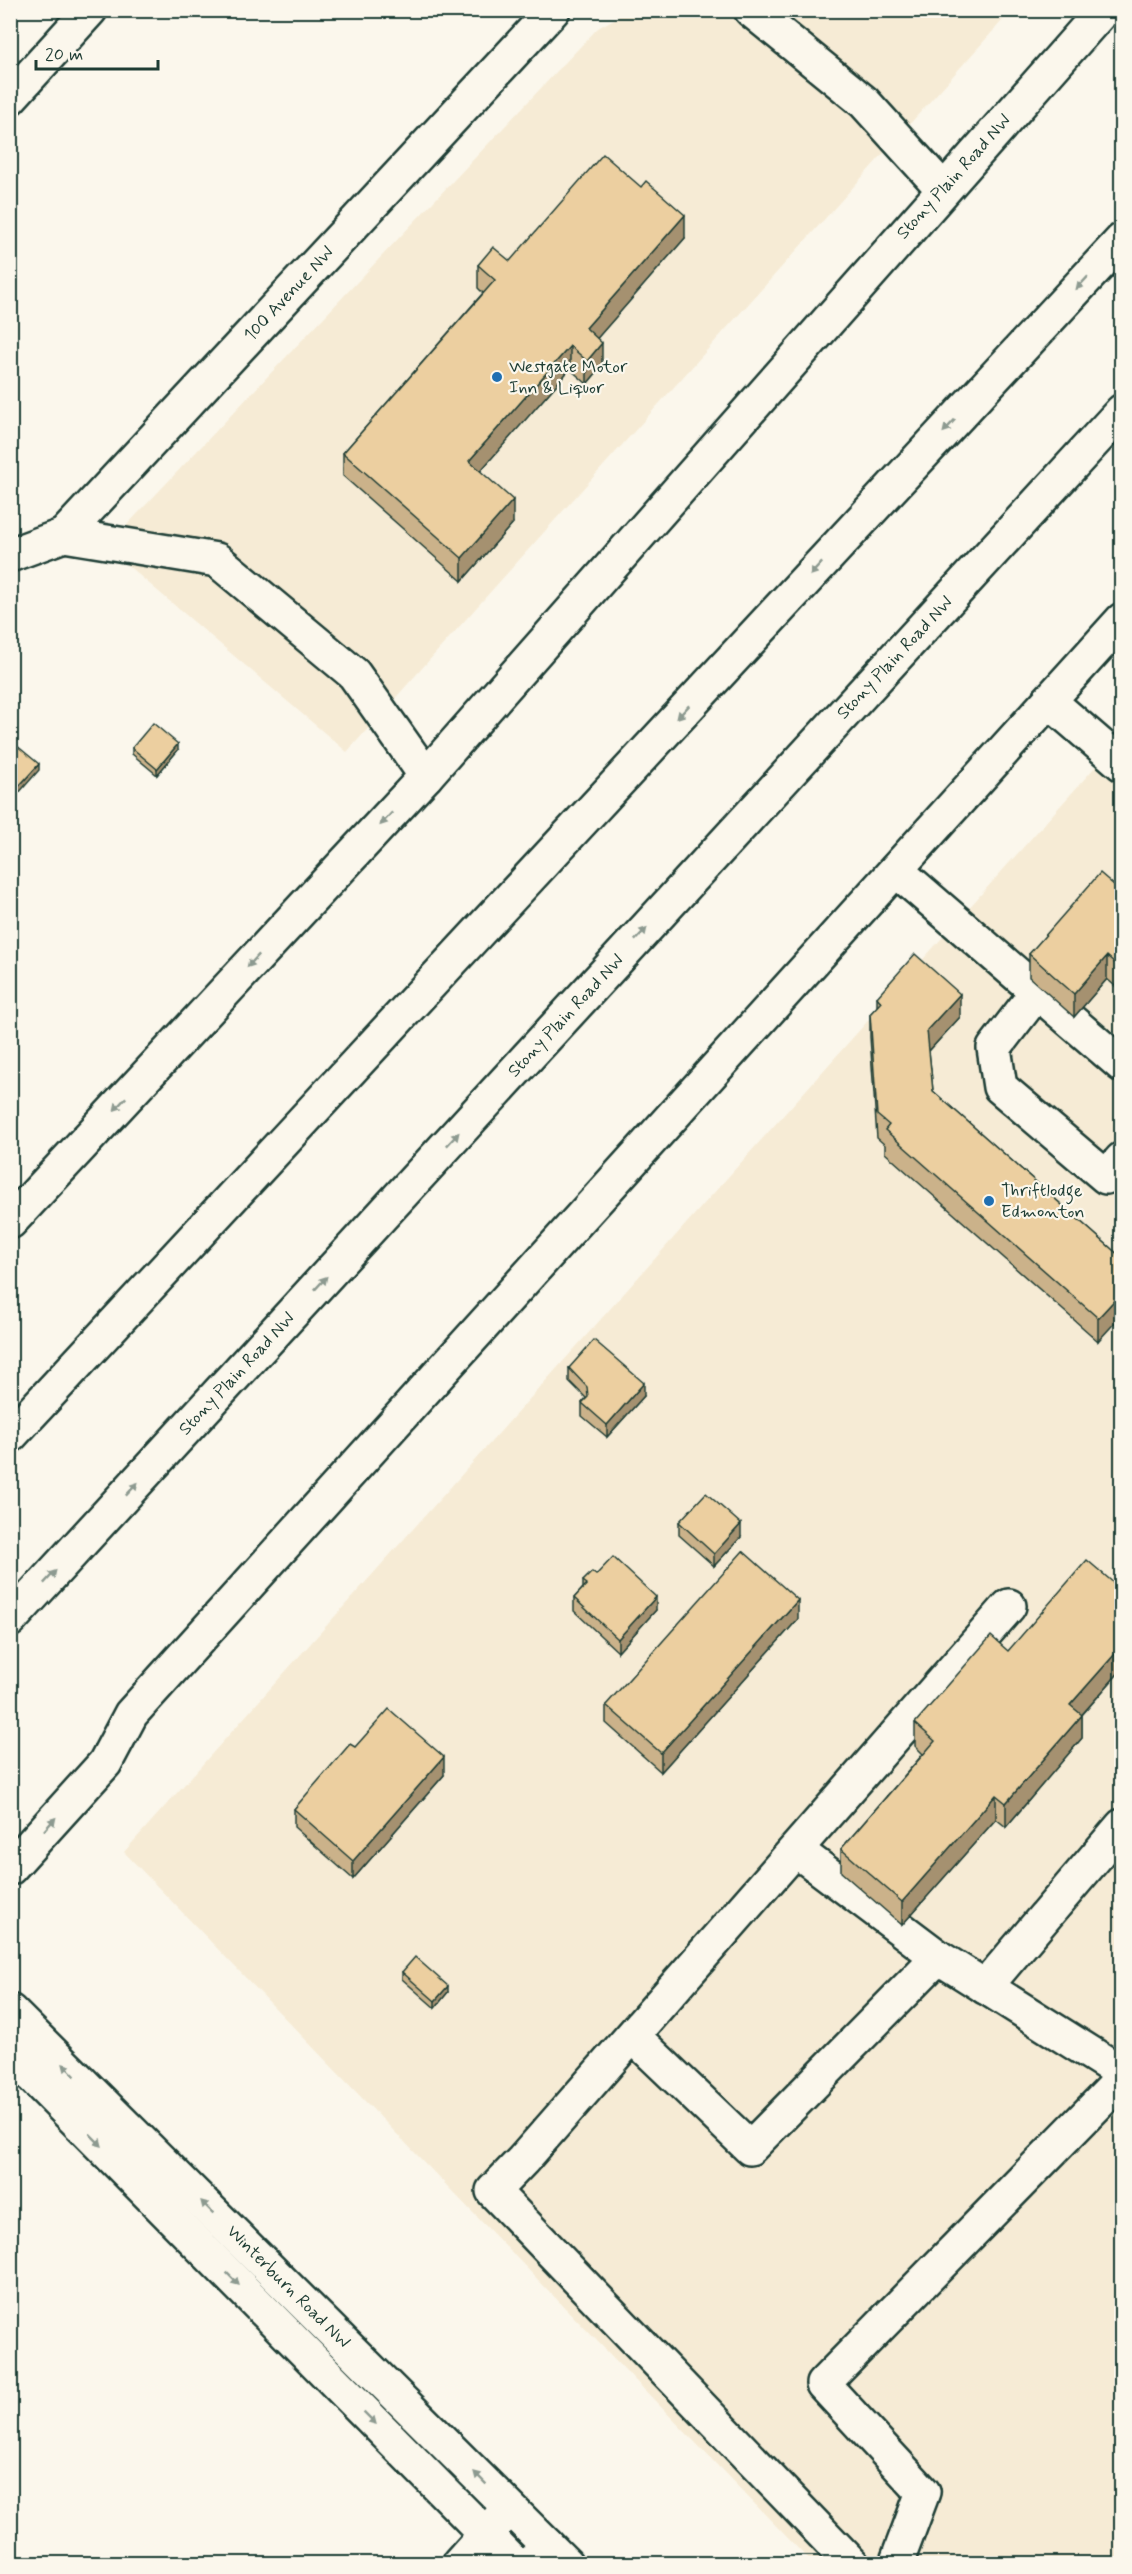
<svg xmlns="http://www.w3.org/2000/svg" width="1132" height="2574" viewBox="0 0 1132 2574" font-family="Mynerve,sans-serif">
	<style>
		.built { fill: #f6ebd5 }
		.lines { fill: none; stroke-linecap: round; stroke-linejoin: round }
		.minor-casing { stroke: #1f3d34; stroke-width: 38 }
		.major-casing { stroke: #1f3d34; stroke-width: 38 }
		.highway-casing { stroke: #1f3d34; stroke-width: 38 }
		.minor { stroke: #fbf7ec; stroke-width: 33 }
		.major { stroke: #fbf7ec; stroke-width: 33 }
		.highway { stroke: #fbf7ec; stroke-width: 33 }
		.wall { fill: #cbb28a; stroke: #1f3d34; stroke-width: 1.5 }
		.shaded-wall { fill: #a59170; stroke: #1f3d34; stroke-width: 1.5 }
		.building { fill: #eccfa0; stroke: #1f3d34; stroke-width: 1.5 }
		.oneway { fill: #8d9a90 }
		.poi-dot { fill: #1f6fb2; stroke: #fbf7ec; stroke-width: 2 }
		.labels { text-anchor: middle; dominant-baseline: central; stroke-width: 4.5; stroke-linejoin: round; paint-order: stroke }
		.street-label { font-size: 18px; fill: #1f3d34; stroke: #fbf7ec }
		.poi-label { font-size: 18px; fill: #1f3d34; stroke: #fbf7ec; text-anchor: start }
	</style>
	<rect width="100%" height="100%" fill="#fbf7ec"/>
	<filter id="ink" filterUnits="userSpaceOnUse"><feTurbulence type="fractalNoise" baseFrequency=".0167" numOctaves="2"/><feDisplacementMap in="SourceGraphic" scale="12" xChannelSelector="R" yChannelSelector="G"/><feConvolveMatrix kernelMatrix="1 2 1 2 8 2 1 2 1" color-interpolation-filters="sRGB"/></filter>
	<g filter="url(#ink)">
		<!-- built -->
		<g class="built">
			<path d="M630,10L1011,11L347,752L106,547L598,28Z"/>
			<path d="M1121,738V2563H812L124,1852Z"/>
		</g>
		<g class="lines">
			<!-- minor casing -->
			<g class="minor-casing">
				<g id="minor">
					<path d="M751,10L864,102L943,189"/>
					<path d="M10,98L90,10"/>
					<path d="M64,535L217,560L354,674L426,776"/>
					<path d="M10,555L64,535L553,10"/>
					<path d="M1049,701L1122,764"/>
					<path d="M896,870L1122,1065"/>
					<path d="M1037,992L994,1048L1000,1087L1106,1177L1122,1159"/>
					<path d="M796,1850L938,1957"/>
					<path d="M985,1987L1122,1826"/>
					<path d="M633,2036L750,2148L938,1957L1122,2073"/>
					<path d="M852,2564L493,2191L523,2160L1009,1606"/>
					<path d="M896,2564L923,2492L823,2384L1122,2079"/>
				</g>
			</g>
			<!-- major casing -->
			<g class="major-casing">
				<g id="major">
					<path d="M10,1222L426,776L1103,10"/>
					<path d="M10,1868L105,1763L131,1714L1122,620"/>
					<path d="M10,2011L566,2564"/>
					<path d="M10,2054L515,2564"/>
					<path d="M459,2564L500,2518"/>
				</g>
			</g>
			<!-- highway casing -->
			<g class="highway-casing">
				<g id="highway">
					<path d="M10,1436L1122,240"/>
					<path d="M10,1620L1122,411"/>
					<path d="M531,2564L547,2545"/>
				</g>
			</g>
			<!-- minor -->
			<use href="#minor" class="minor"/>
			<!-- major -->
			<use href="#major" class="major"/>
			<!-- highway -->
			<use href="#highway" class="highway"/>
		</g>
		<!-- wall -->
		<g class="wall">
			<path d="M685,238L597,338L602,366L587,384L570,369L480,471L513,523L462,581L343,476V453L483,293L478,288V265Z"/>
			<path d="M132,748L178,750L157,775L132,754Z"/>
			<path d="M1122,892V992L1107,979L1074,1017L1029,977V954Z"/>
			<path d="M877,997L960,1017L929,1051L933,1091L1122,1258L1098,1341L885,1153V1145L877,1138L870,1037V1014L877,1007Z"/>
			<path d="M569,1368L644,1396L607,1437L582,1416V1403L586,1398L569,1381Z"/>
			<path d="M679,1522L741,1537L714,1566L679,1535Z"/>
			<path d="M596,1575L656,1610L618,1652L574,1611V1598L583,1588V1581Z"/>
			<path d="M1122,1590V1669L1082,1715V1738L1006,1827L996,1819L902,1925L841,1872V1849L923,1754L915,1746V1723L1008,1651Z"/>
			<path d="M798,1619L661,1772L606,1723V1705Z"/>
			<path d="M355,1747L444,1775L353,1879L294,1827V1809Z"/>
			<path d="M402,1972L448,1992L435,2008L402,1979Z"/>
		</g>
		<!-- shaded-wall -->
		<g class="shaded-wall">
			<path d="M685,215V238L586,351V328Z"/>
			<path d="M602,343V366L587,384V361Z"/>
			<path d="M570,346V369L469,484V461Z"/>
			<path d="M513,500V523L462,581V558Z"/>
			<path d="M178,744V750L157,775V769Z"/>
			<path d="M39,764V770L10,803V796Z"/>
			<path d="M1107,956V979L1074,1017V994Z"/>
			<path d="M960,994V1017L927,1053V1030Z"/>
			<path d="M1122,1292V1315L1098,1341V1318Z"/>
			<path d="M644,1383V1396L607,1437V1425Z"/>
			<path d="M741,1524V1537L714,1566V1554Z"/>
			<path d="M656,1597V1610L618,1652V1639Z"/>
			<path d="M798,1600V1619L661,1772V1753Z"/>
			<path d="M1122,1646V1669L1070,1728V1705Z"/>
			<path d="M1082,1715V1738L1006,1827V1803Z"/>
			<path d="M444,1757V1775L353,1879V1861Z"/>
			<path d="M996,1795V1819L902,1925V1902Z"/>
			<path d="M448,1986V1992L435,2008V2001Z"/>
		</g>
		<!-- building -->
		<g class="building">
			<path d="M603,154L641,187L646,181L685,215L586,328L602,343L587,361L570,346L469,461L513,500L462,558L343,453L495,280L478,265L493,247L510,261Z"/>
			<path d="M153,723L178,744L157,769L132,748Z"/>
			<path d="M10,740L39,764L10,796Z"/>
			<path d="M1100,873L1122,892V969L1107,956L1074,994L1029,954Z"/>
			<path d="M915,954L960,994L927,1030L933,1091L1122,1258V1292L1098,1318L885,1130L889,1125L877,1115L870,1014L881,1002L877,997Z"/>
			<path d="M594,1340L644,1383L607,1425L582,1403L588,1397L587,1387L569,1368Z"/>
			<path d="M706,1493L741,1524L714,1554L679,1522Z"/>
			<path d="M743,1551L798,1600L661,1753L606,1705Z"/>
			<path d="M613,1557L656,1597L618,1639L574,1598L587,1584L583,1581L592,1572L596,1575Z"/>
			<path d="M1087,1560L1122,1590V1646L1070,1705L1082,1715L1006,1803L996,1795L902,1902L841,1849L935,1741L915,1723L991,1636L1008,1651Z"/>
			<path d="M389,1709L444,1757L353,1861L294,1809L350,1744L355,1747Z"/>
			<path d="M415,1957L448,1986L435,2001L402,1972Z"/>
		</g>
		<!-- one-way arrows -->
		<defs><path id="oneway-solid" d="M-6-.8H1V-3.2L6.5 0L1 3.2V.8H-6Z" transform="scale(1.5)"/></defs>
		<g class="oneway">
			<use href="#oneway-solid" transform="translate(1082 283) rotate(133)"/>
			<use href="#oneway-solid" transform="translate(949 426) rotate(133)"/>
			<use href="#oneway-solid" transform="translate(816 569) rotate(133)"/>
			<use href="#oneway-solid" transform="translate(683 712) rotate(133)"/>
			<use href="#oneway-solid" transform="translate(386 819) rotate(133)"/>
			<use href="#oneway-solid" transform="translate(641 934) rotate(-47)"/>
			<use href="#oneway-solid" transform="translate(253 961) rotate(133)"/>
			<use href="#oneway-solid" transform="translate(120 1104) rotate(133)"/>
			<use href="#oneway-solid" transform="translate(453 1139) rotate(-47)"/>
			<use href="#oneway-solid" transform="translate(321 1283) rotate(-47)"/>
			<use href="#oneway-solid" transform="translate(132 1489) rotate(-47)"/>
			<use href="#oneway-solid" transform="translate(50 1577) rotate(-47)"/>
			<use href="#oneway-solid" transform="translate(50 1824) rotate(-48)"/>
			<use href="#oneway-solid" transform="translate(69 2070) rotate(-135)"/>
			<use href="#oneway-solid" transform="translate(96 2140) rotate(45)"/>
			<use href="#oneway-solid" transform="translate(207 2207) rotate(-135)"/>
			<use href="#oneway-solid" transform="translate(233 2279) rotate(45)"/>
			<use href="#oneway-solid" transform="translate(370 2418) rotate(45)"/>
			<use href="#oneway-solid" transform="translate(480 2478) rotate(-135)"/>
		</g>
	</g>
	<!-- markers -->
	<g class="poi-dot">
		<circle cx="497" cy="377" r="6"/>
		<circle cx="989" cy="1201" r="6"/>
	</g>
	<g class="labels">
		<!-- street labels -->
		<g class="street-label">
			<text transform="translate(954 177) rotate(-48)">Stony Plain Road NW</text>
			<text transform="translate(289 294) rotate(-47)">100 Avenue NW</text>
			<text transform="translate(895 658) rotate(-47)">Stony Plain Road NW</text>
			<text transform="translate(566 1016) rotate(-47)">Stony Plain Road NW</text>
			<text transform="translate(237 1374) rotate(-47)">Stony Plain Road NW</text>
			<text transform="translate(288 2287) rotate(45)">Winterburn Road NW</text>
		</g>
		<!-- poi labels -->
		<g class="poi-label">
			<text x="509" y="367">Westgate Motor<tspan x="509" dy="21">Inn &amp; Liquor</tspan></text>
			<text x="1001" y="1191">Thriftlodge<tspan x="1001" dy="21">Edmonton</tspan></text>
		</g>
	</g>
	<!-- margin -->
	<rect width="1132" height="2574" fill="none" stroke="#fbf7ec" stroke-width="36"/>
	<rect x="18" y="18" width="1096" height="2538" fill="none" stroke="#1f3d34" stroke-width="2" filter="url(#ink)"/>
	<!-- scale -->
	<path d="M36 60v9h122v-9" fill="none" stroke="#1f3d34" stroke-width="3"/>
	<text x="45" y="60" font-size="18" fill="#1f3d34" stroke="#fbf7ec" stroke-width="4.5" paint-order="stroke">20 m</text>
</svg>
